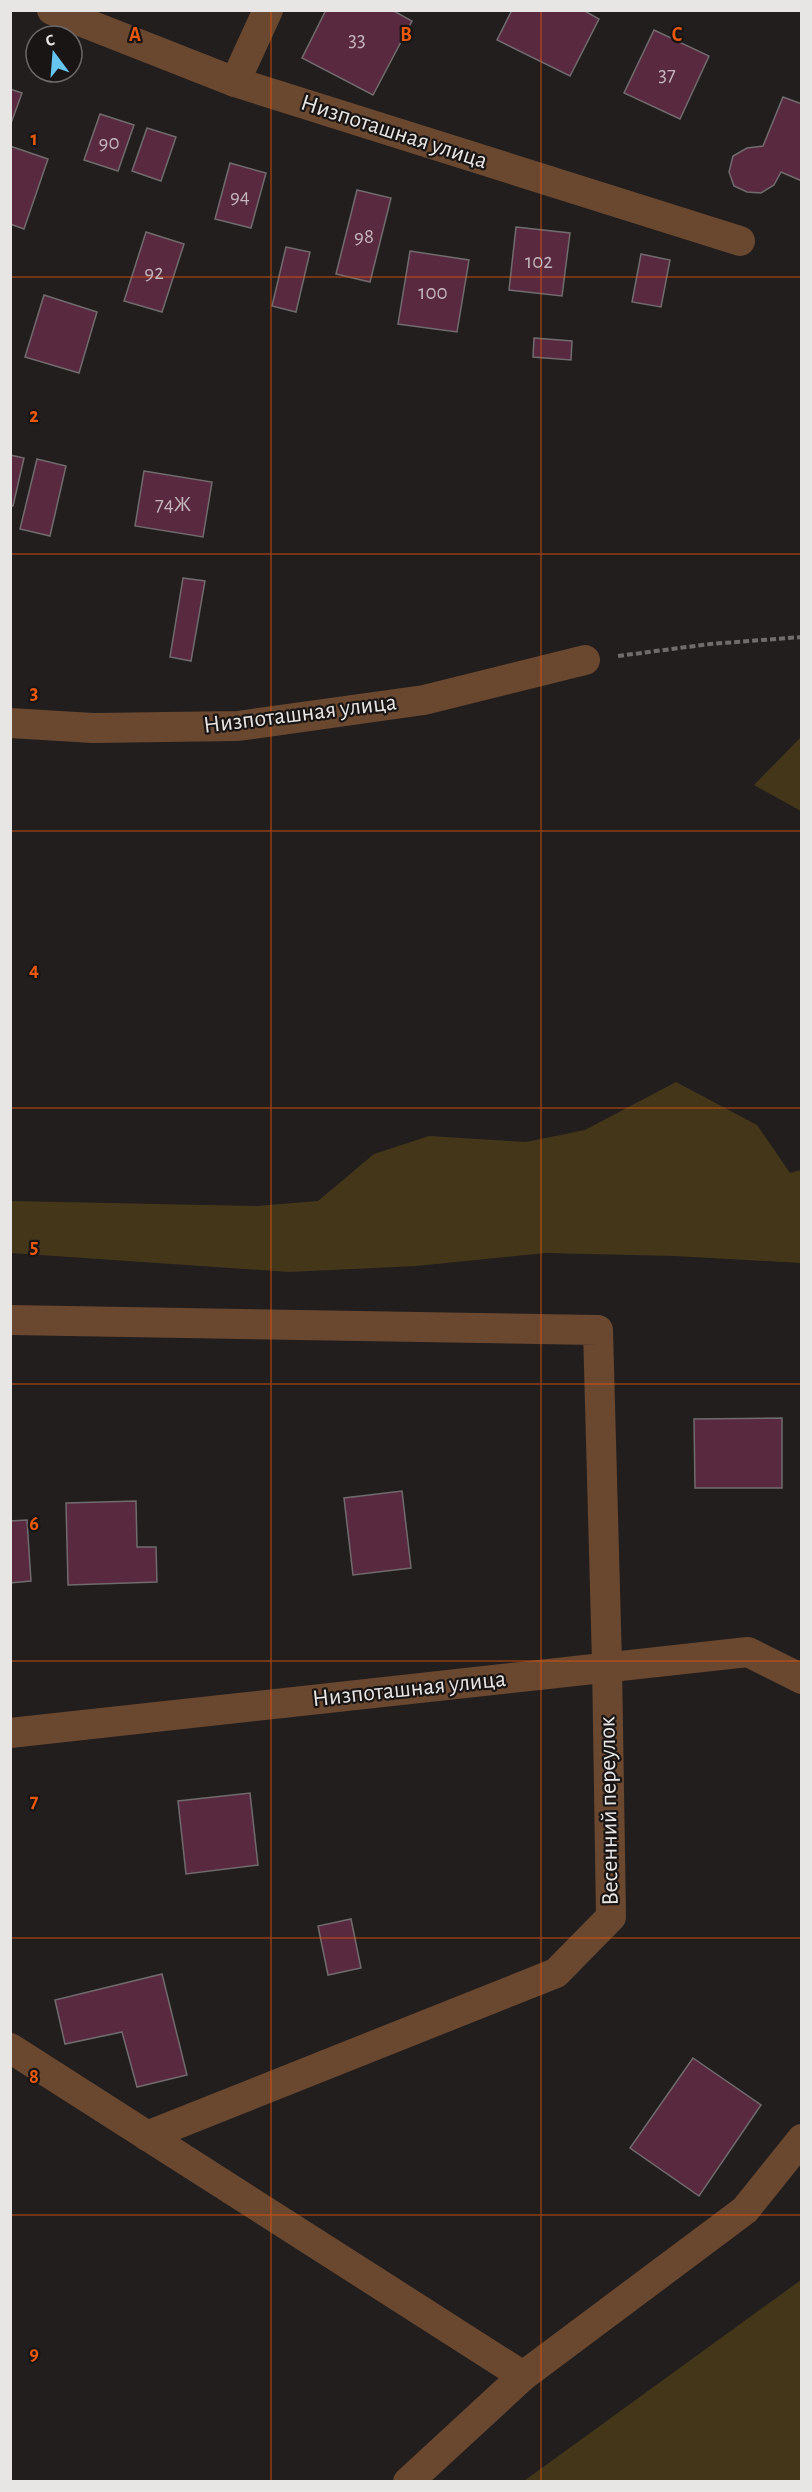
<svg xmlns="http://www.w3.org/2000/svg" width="812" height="2492" viewBox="0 0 812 2492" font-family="'Alegreya Sans',sans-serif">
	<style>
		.green { fill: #443719 }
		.building { fill: #592a3f; stroke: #706b6d; stroke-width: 1.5 }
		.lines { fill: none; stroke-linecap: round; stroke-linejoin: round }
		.path { stroke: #706c6c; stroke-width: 4; stroke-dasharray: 6 3; stroke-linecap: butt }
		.minor { stroke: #6a472f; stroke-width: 30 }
		.grid { fill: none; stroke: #e8590c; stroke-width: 1.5; stroke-opacity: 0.55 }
		.labels { text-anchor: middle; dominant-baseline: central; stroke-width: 4.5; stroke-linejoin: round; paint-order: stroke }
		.number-label { font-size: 21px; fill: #c4b6bc }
		.street-label { font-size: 24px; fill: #e8e5e5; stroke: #191515 }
		.grid-label { font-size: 20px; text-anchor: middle; font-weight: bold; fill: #e8590c; stroke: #191515; stroke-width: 4.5; stroke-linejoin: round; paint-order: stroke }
	</style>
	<rect width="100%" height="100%" fill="#221e1e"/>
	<!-- green -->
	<g class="green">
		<path d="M801,737V811L754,785Z"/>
		<path d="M676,1082L757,1125L790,1173L801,1170V1263L675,1256L546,1253L416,1266L289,1272L11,1253V1201L257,1206L318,1201L374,1154L429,1136L526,1142L585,1130Z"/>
		<path d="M801,2280V2481H524Z"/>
	</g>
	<!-- building -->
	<g class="building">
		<path d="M326,10H392L412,21L373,95L302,58Z"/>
		<path d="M512,10H583L599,19L570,76L497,40Z"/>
		<path d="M654,30L709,56L680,119L624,93Z"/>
		<path d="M10,89L22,93L10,126Z"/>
		<path d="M783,97L802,104V181L781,172L774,185L761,193L747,192L734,186L729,172L733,156L747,148L763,146Z"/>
		<path d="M100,114L134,125L118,171L84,160Z"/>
		<path d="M147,128L176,137L161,181L132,171Z"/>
		<path d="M10,146L48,159L24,229L10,224Z"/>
		<path d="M230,163L266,173L251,228L215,219Z"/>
		<path d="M357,190L391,198L370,282L336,274Z"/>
		<path d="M516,227L570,233L562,296L509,290Z"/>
		<path d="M146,232L184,244L162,312L124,301Z"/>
		<path d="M286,247L310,252L296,312L272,306Z"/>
		<path d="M410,251L469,260L457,332L398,324Z"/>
		<path d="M641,254L670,260L661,307L632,302Z"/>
		<path d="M44,295L97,312L79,373L25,357Z"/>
		<path d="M534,338L572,341L571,360L533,357Z"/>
		<path d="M10,455L24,458L13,506H10Z"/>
		<path d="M37,459L66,466L50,536L20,529Z"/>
		<path d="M144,471L212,482L203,537L135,526Z"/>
		<path d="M183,578L205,581L191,661L170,657Z"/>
		<path d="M782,1418V1488H695L694,1419Z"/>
		<path d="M402,1491L411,1568L353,1575L344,1498Z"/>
		<path d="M136,1501L137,1547H156L157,1582L68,1585L66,1503Z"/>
		<path d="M27,1520L31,1581L10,1583V1521Z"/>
		<path d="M250,1793L258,1865L186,1874L178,1801Z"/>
		<path d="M351,1919L361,1968L328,1975L318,1926Z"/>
		<path d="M162,1974L187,2075L137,2087L122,2032L65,2044L55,2000Z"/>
		<path d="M693,2058L761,2105L699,2196L630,2148Z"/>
	</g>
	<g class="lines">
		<!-- path -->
		<path class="path" d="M618,656L710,644L802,637"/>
		<!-- minor -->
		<g class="minor">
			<path d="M52,10L235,82L740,241"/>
			<path d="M235,82L268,10"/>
			<path d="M10,723L93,728L238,726L424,700L585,660"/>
			<path d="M10,1320L598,1330L607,1663L611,1917L556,1973L147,2136"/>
			<path d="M10,1733L748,1652L802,1679"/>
			<path d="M10,2048L523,2376"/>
			<path d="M408,2482L523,2376L745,2210L802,2139"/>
		</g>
	</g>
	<!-- grid -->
	<path class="grid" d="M271,10V2482M541,10V2482M10,277H802M10,554H802M10,831H802M10,1108H802M10,1384H802M10,1661H802M10,1938H802M10,2215H802"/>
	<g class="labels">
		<!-- number labels -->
		<g class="number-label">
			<text x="357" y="39">33</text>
			<text x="667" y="74">37</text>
			<text x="109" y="142">90</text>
			<text x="240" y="196">94</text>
			<text x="364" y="236">98</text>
			<text x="539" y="261">102</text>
			<text x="154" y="272">92</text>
			<text x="433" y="292">100</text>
			<text x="173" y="504">74Ж</text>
		</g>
		<!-- street labels -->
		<g class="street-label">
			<text transform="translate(394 132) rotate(18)">Низпоташная улица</text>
			<text transform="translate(300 714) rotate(-7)">Низпоташная улица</text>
			<text transform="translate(409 1689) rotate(-6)">Низпоташная улица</text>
			<text transform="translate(609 1811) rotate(-91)">Весенний переулок</text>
		</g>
	</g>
	<g class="grid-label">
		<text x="135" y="41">A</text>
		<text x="406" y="41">B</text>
		<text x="677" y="41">C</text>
		<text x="34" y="145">1</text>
		<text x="34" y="422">2</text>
		<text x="34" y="699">3</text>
		<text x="34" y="976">4</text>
		<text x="34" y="1253">5</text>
		<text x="34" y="1530">6</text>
		<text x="34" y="1807">7</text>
		<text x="34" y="2083">8</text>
		<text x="34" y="2360">9</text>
	</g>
	<!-- border -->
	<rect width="812" height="2492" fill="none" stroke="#e8e5e5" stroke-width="24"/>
	<!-- north arrow -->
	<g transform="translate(54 54) rotate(344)"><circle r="28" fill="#191515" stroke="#6c6868" stroke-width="1.5"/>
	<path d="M0-4.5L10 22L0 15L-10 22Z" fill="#65c5ee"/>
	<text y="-9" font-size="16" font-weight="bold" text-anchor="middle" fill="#e8e5e5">С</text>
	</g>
</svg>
